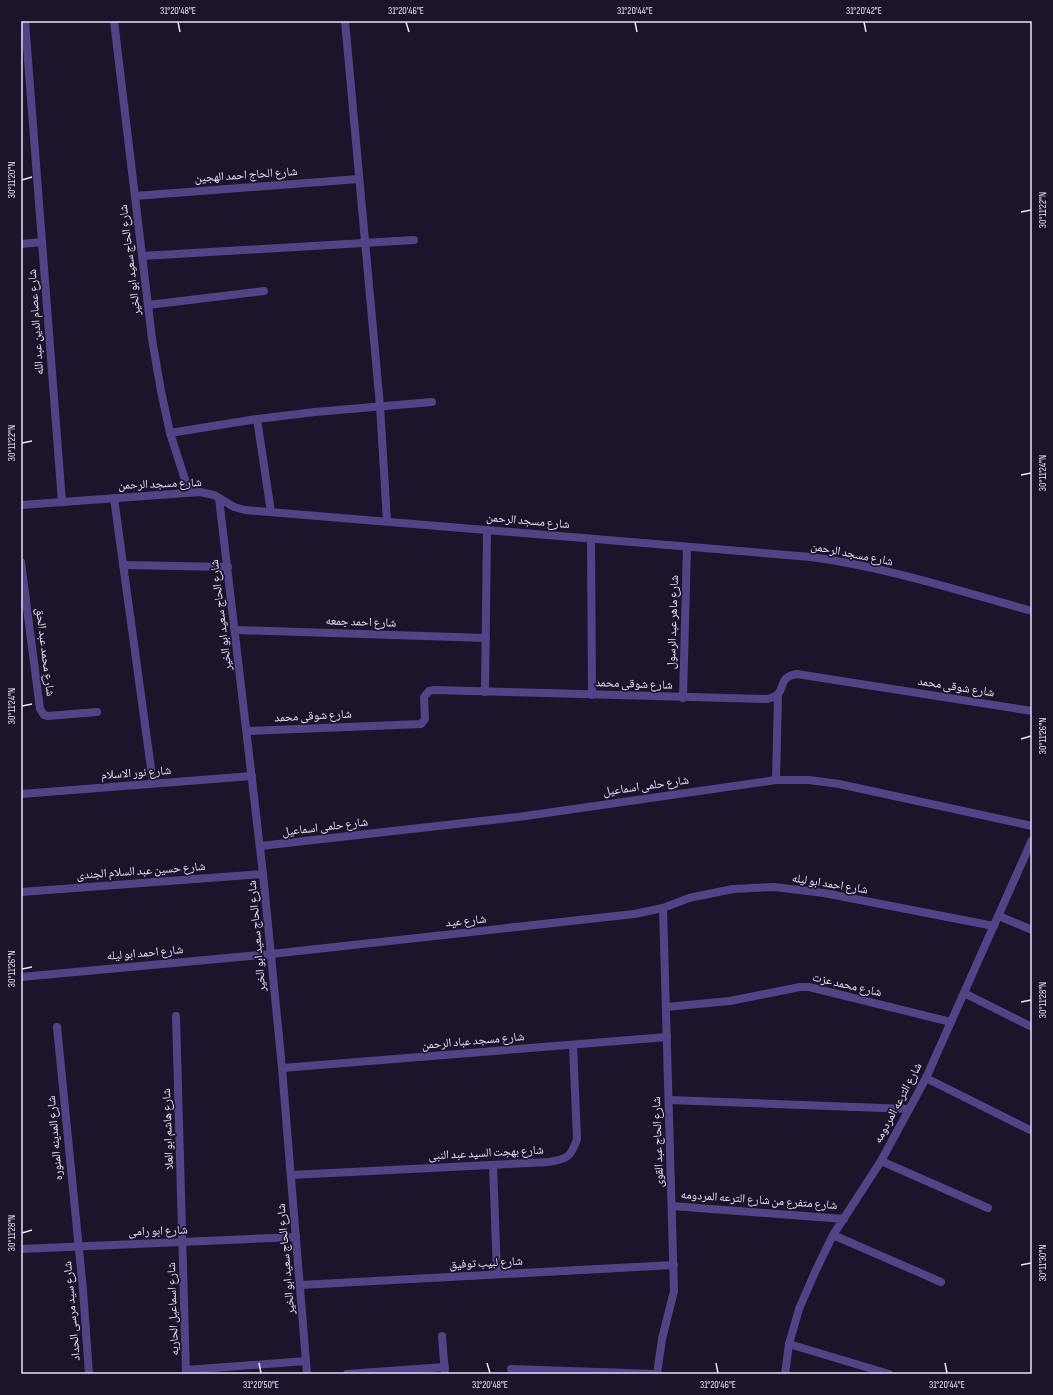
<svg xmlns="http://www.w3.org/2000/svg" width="1053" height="1395" viewBox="0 0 1053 1395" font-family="'Sofia Sans Condensed','Noto Naskh Arabic',sans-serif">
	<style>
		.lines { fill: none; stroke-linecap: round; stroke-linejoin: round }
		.street { stroke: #554286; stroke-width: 8 }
		.ticks { fill: none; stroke: #eae0fd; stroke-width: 1.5 }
		.labels { text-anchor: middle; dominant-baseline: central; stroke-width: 3.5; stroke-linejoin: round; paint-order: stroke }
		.street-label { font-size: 12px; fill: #eae0fd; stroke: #1d142b }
		.neatline { fill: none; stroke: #eae0fd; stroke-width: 1.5 }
		.ticks-label { font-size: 10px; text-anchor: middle; fill: #eae0fd }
	</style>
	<rect width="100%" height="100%" fill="#1d142b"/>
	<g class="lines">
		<!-- street -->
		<g class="street">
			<path d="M25,21L62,502"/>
			<path d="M114,21L152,339L161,391L170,433L189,492"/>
			<path d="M345,21L380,406L387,521"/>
			<path d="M135,196L359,179"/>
			<path d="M21,244L42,242"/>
			<path d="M142,256L414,240"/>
			<path d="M148,305L264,291"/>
			<path d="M257,419L271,512"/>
			<path d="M170,433L257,419L315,412L432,402"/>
			<path d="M114,498L153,783"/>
			<path d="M219,498L263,874L282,1068L307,1374"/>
			<path d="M21,505L200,492L214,495L234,507L245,510L811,557C886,567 959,591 1032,611"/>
			<path d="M591,539L592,695"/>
			<path d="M21,562L40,709L44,715L48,716L97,712"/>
			<path d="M123,565L228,567"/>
			<path d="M235,630L486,638"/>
			<path d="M485,692L487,530"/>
			<path d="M683,698L687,547"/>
			<path d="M247,731L421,724L425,719L424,697L429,691L434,690L767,699C791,694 773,678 797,674L1032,711"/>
			<path d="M776,780L778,695"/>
			<path d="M21,794L252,776"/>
			<path d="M260,846L518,817L776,780H809L839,784L1032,826"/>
			<path d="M21,892L263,874"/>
			<path d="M999,916L1032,930"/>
			<path d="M21,977L271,954L634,914L663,908L689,898L733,889L774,887L824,893L994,926"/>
			<path d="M964,993L1032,1027"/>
			<path d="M666,1007L730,1001L800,987H809L951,1022"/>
			<path d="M176,1016L186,1374"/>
			<path d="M57,1027L83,1290L89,1374"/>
			<path d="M282,1068L667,1037"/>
			<path d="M926,1078L1030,1130"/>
			<path d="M669,1100L909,1109"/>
			<path d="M881,1161L988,1208"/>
			<path d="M493,1165L497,1274"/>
			<path d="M291,1175L549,1162C567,1159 571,1157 577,1139L573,1045"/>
			<path d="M672,1206L844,1219"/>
			<path d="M833,1235L941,1282"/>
			<path d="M21,1249L296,1237"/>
			<path d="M300,1285L674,1265"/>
			<path d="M442,1336L445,1374"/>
			<path d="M789,1344L889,1374"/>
			<path d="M511,1369L656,1374"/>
			<path d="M186,1370L306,1361"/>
			<path d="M347,1374L445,1367"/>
			<path d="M657,1374L662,1339L674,1291L663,908"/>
			<path d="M785,1374L789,1344L799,1309L815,1272L833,1235L881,1161L926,1078L1032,840"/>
		</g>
	</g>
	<!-- ticks -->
	<path class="ticks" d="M178,22L180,32M406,22L409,32M635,22L637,32M864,22L866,32M22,180L32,177M1021,212L1031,210M22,443L32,441M1021,475L1031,473M22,706L32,704M1021,739L1031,736M22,969L32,967M1021,1002L1031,1000M22,1233L32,1230M1021,1265L1031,1263M259,1363L261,1373M487,1363L490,1373M716,1363L718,1373M945,1363L947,1373"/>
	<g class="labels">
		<!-- street labels -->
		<g class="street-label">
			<text transform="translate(246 175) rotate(-4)">شارع الحاج احمد الهجين</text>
			<text transform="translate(130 260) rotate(-97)">شارع الحاج سعيد ابو الخير</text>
			<text transform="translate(36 322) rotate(-94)">شارع عصام الدين عبد الله</text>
			<text transform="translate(160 484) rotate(-2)">شارع مسجد الرحمن</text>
			<text transform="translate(528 521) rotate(5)">شارع مسجد الرحمن</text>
			<text transform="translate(852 554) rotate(11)">شارع مسجد الرحمن</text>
			<text transform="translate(221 615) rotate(-97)">شارع الحاج سعيد ابو الخير</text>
			<text transform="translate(361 622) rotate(2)">شارع احمد جمعه</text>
			<text transform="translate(673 622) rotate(-88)">شارع ماهر عبد الرسول</text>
			<text transform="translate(45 652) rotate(83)">شارع محمد عبد الحق</text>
			<text transform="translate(634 684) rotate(2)">شارع شوقى محمد</text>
			<text transform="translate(956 687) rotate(9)">شارع شوقى محمد</text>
			<text transform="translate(313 716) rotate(-3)">شارع شوقى محمد</text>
			<text transform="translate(136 773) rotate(-4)">شارع نور الاسلام</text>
			<text transform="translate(646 786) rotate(-8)">شارع حلمى اسماعيل</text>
			<text transform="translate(325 827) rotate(-7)">شارع حلمى اسماعيل</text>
			<text transform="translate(141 871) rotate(-4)">شارع حسين عبد السلام الجندى</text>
			<text transform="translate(830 884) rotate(9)">شارع احمد ابو ليله</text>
			<text transform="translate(466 921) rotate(-6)">شارع عيد</text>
			<text transform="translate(257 936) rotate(-95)">شارع الحاج سعيد ابو الخير</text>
			<text transform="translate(145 953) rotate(-5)">شارع احمد ابو ليله</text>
			<text transform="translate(847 985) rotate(13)">شارع محمد عزت</text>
			<text transform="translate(473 1041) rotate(-5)">شارع مسجد عباد الرحمن</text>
			<text transform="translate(898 1103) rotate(-62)">شارع الترعه المردومه</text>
			<text transform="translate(168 1129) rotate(-92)">شارع هاشم ابو العلا</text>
			<text transform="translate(55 1138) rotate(-95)">شارع المدينه المنوره</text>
			<text transform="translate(658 1142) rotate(-92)">شارع الحاج عبد القوى</text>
			<text transform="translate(486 1153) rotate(-3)">شارع بهجت السيد عبد النبى</text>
			<text transform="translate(759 1200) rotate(4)">شارع متفرع من شارع الترعه المردومه</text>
			<text transform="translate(158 1231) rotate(-2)">شارع ابو رامى</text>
			<text transform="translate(286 1259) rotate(-95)">شارع الحاج سعيد ابو الخير</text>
			<text transform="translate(486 1263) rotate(-3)">شارع لبيب توفيق</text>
			<text transform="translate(173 1309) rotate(-92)">شارع اسماعيل الحاريه</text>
			<text transform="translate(72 1311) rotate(-95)">شارع سيد مرسى الحداد</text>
		</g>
	</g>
	<!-- border -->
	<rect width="1053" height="1395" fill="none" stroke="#1d142b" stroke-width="44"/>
	<rect x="22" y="22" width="1009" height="1351" class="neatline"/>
	<g class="ticks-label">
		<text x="178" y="14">31°20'48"E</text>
		<text x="406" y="14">31°20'46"E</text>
		<text x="635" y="14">31°20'44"E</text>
		<text x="864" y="14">31°20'42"E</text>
		<text transform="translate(11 180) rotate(-90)" y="4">30°11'20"N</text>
		<text transform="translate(1042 210) rotate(-90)" y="4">30°11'22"N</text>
		<text transform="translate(11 443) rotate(-90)" y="4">30°11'22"N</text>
		<text transform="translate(1042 473) rotate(-90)" y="4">30°11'24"N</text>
		<text transform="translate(11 706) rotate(-90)" y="4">30°11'24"N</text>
		<text transform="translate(1042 736) rotate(-90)" y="4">30°11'26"N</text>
		<text transform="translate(11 969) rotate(-90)" y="4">30°11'26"N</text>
		<text transform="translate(1042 1000) rotate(-90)" y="4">30°11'28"N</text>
		<text transform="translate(11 1233) rotate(-90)" y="4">30°11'28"N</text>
		<text transform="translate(1042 1263) rotate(-90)" y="4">30°11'30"N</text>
		<text x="261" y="1388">31°20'50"E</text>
		<text x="490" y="1388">31°20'48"E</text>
		<text x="718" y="1388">31°20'46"E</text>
		<text x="947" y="1388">31°20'44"E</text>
	</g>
</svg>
